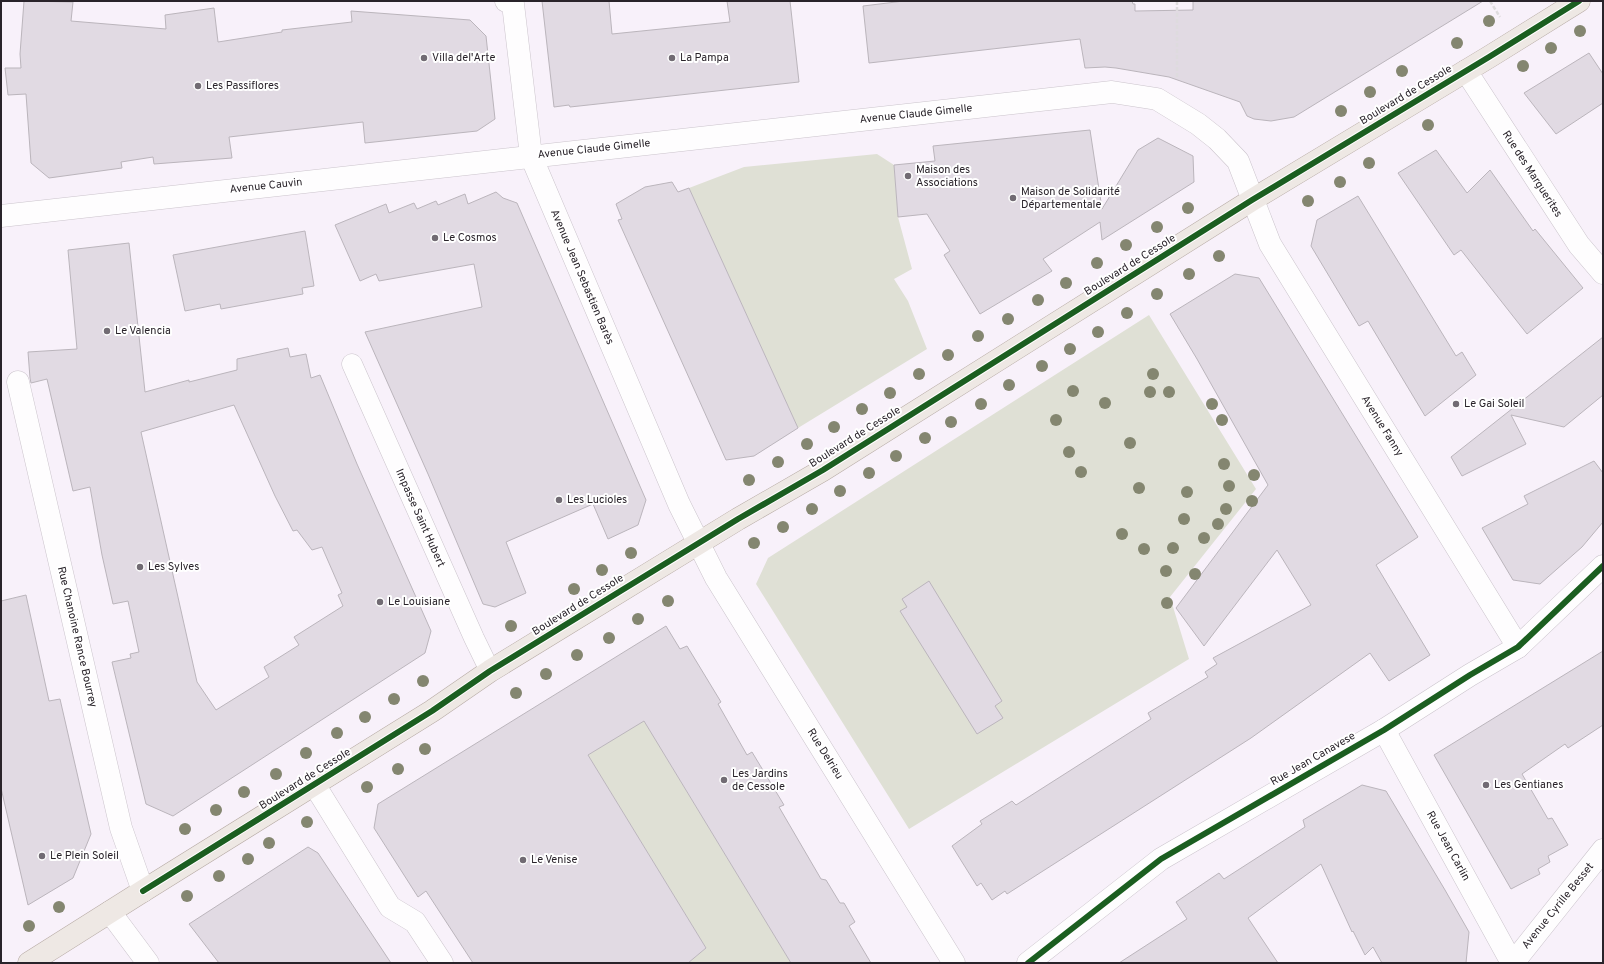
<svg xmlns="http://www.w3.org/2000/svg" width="1604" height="964" viewBox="0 0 1604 964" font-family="Overpass,sans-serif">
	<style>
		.green { fill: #dfe0d5 }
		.building { fill: #e1dae3; stroke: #bbb5bc; fill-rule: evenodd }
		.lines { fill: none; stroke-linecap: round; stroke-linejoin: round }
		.service-casing { stroke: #cbc4cc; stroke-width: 21 }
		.minor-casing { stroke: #cbc4cc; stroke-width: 23 }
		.tertiary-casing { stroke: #cbc4cc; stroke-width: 23 }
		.primary-casing { stroke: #b7aba5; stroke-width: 23 }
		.path { stroke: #dedbde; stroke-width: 2.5; stroke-dasharray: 4 2; stroke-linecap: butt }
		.service { stroke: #fefdfe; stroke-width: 20 }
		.minor { stroke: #fefdfe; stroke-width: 22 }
		.tertiary { stroke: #fefdfe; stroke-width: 22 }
		.primary { stroke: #eee8e4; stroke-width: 22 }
		.cycleway-casing { stroke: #fff; stroke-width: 8 }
		.cycleway { stroke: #1b5e20; stroke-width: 6 }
		.tree { fill: #848670 }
		.poi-dot { fill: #716b73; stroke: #fff; stroke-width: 1.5 }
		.labels { text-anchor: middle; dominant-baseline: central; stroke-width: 4; stroke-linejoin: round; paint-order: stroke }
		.poi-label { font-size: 11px; fill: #29232a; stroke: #fff; text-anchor: start }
		.street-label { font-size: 11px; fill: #29232a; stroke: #fff }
	</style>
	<rect width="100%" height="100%" fill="#f8f1fa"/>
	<!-- green -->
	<g class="green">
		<path d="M877,154L894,165L898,217L912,269L894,279L908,301L927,349L798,428L689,188L744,167Z"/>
		<path d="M1149,315L1256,489L1170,597L1189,659L909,829L756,584L768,558Z"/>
		<path d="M649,717L664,754L791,963H688L706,948L588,755Z"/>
	</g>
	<!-- building -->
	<g class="building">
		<path d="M24,1L73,2L71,21L166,29L165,15L214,8L218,42L282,32V30L352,22L351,11L470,20L486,36L495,119L477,131L365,143L363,122L229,137L232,158L154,164L153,157L121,162L122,168L49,178L31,163L26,94L8,95L5,68H21L20,54Z"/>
		<path d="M542,1H609L612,34L730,22L727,1H790L799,82L570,107L569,105L554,107Z"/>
		<path d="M904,1H1132L1133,4H1135V11L1193,10V1H1483L1294,117L1271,121L1254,119L1247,116L1240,102L1169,77L1116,68L1105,67L1085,68L1080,39L869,63L863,6Z"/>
		<path d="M1589,53L1603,74V103L1556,134L1524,93Z"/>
		<path d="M1090,130L1102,209L1138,150L1158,138L1193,156L1194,182L1102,240L1100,222L1043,259L1052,271L980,314L944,255L950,251L927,214L898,217L894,165L935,161L933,146Z"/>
		<path d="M1436,150L1467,193L1490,170L1533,231L1535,229L1583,288L1527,334L1461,250L1454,255L1398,173Z"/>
		<path d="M672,182L678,192L689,188L798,428L754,456L726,460L618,220L622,219L616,204L645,187Z"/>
		<path d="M496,192L503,198L517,203L646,500L638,525L608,539L593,504L506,542L526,593L495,607L483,604L428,474L365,332L482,307L474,264L379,281L376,274L360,281L335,225L386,204L389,213L414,203L417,209L436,201L438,205L465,194L468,204Z"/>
		<path d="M1358,196L1456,356L1462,352L1476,375L1425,416L1368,321L1359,326L1311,246L1317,220Z"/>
		<path d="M305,231L314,286L302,288L303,294L221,309L220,304L185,311L173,255Z"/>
		<path d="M129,243L145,392L189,380V382L237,370V359L288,348L290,357L306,354L311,378L320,375L357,464L431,631L425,653L173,816L146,804L112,662L131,658L130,654L139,652L128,601L113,604L102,555L90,487L73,491L47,379L31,383L30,378L28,352L77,349L68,250ZM234,405L275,496L293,531L297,530L312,550L322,547L342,593L338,595L343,606L294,637L299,645L264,667L269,677L216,710L197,682L141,432Z"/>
		<path d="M1235,274L1259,278L1418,537L1376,565L1430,655L1389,681L1370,653L1251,738L1007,894L1005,891L992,900L981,883L977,886L952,846L982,824L980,821L1012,801L1016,805L1151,719L1148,713L1208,677L1205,672L1217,664L1213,658L1311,605L1277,550L1204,646L1176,608L1268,485L1197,359L1170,314Z"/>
		<path d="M1603,337V395L1564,427L1511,415L1526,444L1462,476L1451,457Z"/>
		<path d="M1594,461L1603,473V522L1582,547L1540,584L1513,580L1482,528L1528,504L1524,496Z"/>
		<path d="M929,581L1002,701L995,706L1003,718L977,734L900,611L907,607L902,599Z"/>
		<path d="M26,595L49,701L60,699L91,834L73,878L28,905L1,788V601Z"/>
		<path d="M666,626L680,649L687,646L721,702L718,704L747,755L752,752L784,805L779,807L821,879L826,880L840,903H844L855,922L849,926L871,963H791L644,721L588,755L706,948L688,963H473L426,891L418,897L374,828L378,804Z"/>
		<path d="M1603,651V725L1568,748L1565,744L1522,774L1548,819L1552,818L1568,845L1548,856L1550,862L1538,869L1540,874L1511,889L1434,755Z"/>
		<path d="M1362,785L1386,791L1445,890L1469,932L1466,963H1382L1373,947L1365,955L1353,931L1352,932L1321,864L1248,918L1278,963H1119L1187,919L1176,902L1219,873L1224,879L1305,827L1303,820Z"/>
		<path d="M308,847L318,853L391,963H219L189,924Z"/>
	</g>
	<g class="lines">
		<!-- service casing -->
		<g class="service-casing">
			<path id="service" d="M352,364L474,638L490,671"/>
		</g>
		<!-- minor casing -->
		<g class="minor-casing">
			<g id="minor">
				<path d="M506,1L513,4L531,156L679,504L716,578L954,963"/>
				<path d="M1466,71L1579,245L1603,273"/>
				<path d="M1,216L1112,92L1157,99L1198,124L1217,139L1238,161L1270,244L1518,647"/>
				<path d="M18,382L121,828L143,891"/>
				<path d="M1384,730L1512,963"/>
				<path d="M314,784L390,907L415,922L442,963"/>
				<path d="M110,912L148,963"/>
				<path d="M1513,963L1603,850"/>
			</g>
		</g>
		<!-- tertiary casing -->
		<g class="tertiary-casing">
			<path id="tertiary" d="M1028,963L1161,859L1384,730L1470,675L1518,647L1603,566"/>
		</g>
		<!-- primary casing -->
		<g class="primary-casing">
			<path id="primary" d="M29,963L143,891L432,711L490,671L738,519L823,470L1252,200L1489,57L1579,1"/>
		</g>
		<!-- path -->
		<g class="path">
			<path d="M1177,1V77"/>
			<path d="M1490,1L1500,17"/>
		</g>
		<!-- service -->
		<use href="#service" class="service"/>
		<!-- minor -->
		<use href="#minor" class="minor"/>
		<!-- tertiary -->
		<use href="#tertiary" class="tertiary"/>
		<!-- primary -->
		<use href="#primary" class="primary"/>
		<!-- cycleway casing -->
		<g class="cycleway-casing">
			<g id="cycleway">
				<path d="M143,891L432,711L490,671L738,519L823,470L1252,200L1489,57L1579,1"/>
				<path d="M1028,963L1161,859L1384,730L1470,675L1518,647L1603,566"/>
			</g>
		</g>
		<!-- cycleway -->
		<use href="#cycleway" class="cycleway"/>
	</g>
	<!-- trees -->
	<g class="tree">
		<circle cx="1489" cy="21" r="6"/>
		<circle cx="1580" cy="31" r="6"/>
		<circle cx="1457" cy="43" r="6"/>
		<circle cx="1551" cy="48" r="6"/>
		<circle cx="1523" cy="66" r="6"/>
		<circle cx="1402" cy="71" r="6"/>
		<circle cx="1370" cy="92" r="6"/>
		<circle cx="1341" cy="111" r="6"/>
		<circle cx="1428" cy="125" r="6"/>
		<circle cx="1369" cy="163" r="6"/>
		<circle cx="1340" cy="182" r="6"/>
		<circle cx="1308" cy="201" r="6"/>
		<circle cx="1188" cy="208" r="6"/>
		<circle cx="1157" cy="227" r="6"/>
		<circle cx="1126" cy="245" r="6"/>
		<circle cx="1219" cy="256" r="6"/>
		<circle cx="1097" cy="263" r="6"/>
		<circle cx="1189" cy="274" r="6"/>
		<circle cx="1066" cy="283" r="6"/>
		<circle cx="1157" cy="294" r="6"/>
		<circle cx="1038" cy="300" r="6"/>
		<circle cx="1127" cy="313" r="6"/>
		<circle cx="1008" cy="319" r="6"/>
		<circle cx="1098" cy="332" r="6"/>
		<circle cx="978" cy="336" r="6"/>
		<circle cx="1070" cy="349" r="6"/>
		<circle cx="948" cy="355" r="6"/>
		<circle cx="1042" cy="366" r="6"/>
		<circle cx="919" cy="374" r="6"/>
		<circle cx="1153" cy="374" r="6"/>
		<circle cx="1009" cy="385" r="6"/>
		<circle cx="1073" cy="391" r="6"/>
		<circle cx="1150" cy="392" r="6"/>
		<circle cx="1169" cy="392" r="6"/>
		<circle cx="890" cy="393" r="6"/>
		<circle cx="1105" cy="403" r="6"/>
		<circle cx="981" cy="404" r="6"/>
		<circle cx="1212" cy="404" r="6"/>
		<circle cx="862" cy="409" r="6"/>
		<circle cx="1056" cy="420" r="6"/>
		<circle cx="1222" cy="420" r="6"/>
		<circle cx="951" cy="422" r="6"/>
		<circle cx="834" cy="427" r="6"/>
		<circle cx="925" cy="438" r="6"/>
		<circle cx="1130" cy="443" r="6"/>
		<circle cx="807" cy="444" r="6"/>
		<circle cx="1069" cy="452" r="6"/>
		<circle cx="896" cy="456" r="6"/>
		<circle cx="778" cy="462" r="6"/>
		<circle cx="1224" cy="464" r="6"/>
		<circle cx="1081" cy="472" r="6"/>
		<circle cx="869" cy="473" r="6"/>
		<circle cx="1254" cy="475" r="6"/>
		<circle cx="749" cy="480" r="6"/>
		<circle cx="1229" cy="486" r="6"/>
		<circle cx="1139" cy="488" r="6"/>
		<circle cx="840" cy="491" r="6"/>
		<circle cx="1187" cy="492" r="6"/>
		<circle cx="1252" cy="501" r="6"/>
		<circle cx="812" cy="509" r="6"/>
		<circle cx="1226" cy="509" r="6"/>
		<circle cx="1184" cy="519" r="6"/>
		<circle cx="1218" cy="524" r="6"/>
		<circle cx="783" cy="527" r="6"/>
		<circle cx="1122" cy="534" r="6"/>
		<circle cx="1204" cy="538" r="6"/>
		<circle cx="754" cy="543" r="6"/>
		<circle cx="1173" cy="548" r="6"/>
		<circle cx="1144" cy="549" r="6"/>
		<circle cx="631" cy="553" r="6"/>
		<circle cx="602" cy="570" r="6"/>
		<circle cx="1166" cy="571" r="6"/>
		<circle cx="1195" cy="574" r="6"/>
		<circle cx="574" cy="589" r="6"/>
		<circle cx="668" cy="601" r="6"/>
		<circle cx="1167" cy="603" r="6"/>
		<circle cx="638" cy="619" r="6"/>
		<circle cx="511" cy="626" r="6"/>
		<circle cx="609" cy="638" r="6"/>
		<circle cx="577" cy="655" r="6"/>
		<circle cx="546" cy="674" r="6"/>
		<circle cx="423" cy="681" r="6"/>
		<circle cx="516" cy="693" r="6"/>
		<circle cx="394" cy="699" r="6"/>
		<circle cx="365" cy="717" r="6"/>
		<circle cx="337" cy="733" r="6"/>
		<circle cx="425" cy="749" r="6"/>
		<circle cx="306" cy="753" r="6"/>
		<circle cx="398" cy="769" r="6"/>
		<circle cx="276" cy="774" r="6"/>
		<circle cx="367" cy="787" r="6"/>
		<circle cx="244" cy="792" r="6"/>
		<circle cx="216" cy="810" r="6"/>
		<circle cx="307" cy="822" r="6"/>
		<circle cx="185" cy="829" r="6"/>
		<circle cx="269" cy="843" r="6"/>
		<circle cx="248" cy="859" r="6"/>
		<circle cx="219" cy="876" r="6"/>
		<circle cx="187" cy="896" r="6"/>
		<circle cx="59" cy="907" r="6"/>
		<circle cx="29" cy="926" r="6"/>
	</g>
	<!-- markers -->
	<g class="poi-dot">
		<circle cx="424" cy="58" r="4"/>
		<circle cx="672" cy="58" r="4"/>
		<circle cx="198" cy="86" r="4"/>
		<circle cx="908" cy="176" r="4"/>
		<circle cx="1013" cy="198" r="4"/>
		<circle cx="435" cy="238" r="4"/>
		<circle cx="107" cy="331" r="4"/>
		<circle cx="1456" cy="404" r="4"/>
		<circle cx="559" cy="500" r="4"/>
		<circle cx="140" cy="567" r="4"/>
		<circle cx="380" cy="602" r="4"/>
		<circle cx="724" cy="780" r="4"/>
		<circle cx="1486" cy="785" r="4"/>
		<circle cx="42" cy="856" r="4"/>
		<circle cx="523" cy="860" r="4"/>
	</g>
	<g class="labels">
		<!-- poi labels -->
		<g class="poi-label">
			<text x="432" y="58">Villa del'Arte</text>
			<text x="680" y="58">La Pampa</text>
			<text x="206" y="86">Les Passiflores</text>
			<text x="916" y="170">Maison des<tspan x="916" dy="13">Associations</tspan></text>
			<text x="1021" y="192">Maison de Solidarité<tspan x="1021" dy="13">Départementale</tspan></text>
			<text x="443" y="238">Le Cosmos</text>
			<text x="115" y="331">Le Valencia</text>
			<text x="1464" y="404">Le Gai Soleil</text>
			<text x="567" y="500">Les Lucioles</text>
			<text x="148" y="567">Les Sylves</text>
			<text x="388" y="602">Le Louisiane</text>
			<text x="732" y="774">Les Jardins<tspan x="732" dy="13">de Cessole</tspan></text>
			<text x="1494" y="785">Les Gentianes</text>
			<text x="50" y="856">Le Plein Soleil</text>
			<text x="531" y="860">Le Venise</text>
		</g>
		<!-- street labels -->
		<g class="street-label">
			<text transform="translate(1406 95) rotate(-31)">Boulevard de Cessole</text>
			<text transform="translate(916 114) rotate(-6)">Avenue Claude Gimelle</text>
			<text transform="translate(594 149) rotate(-6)">Avenue Claude Gimelle</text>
			<text transform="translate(1532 174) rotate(57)">Rue des Marguerites</text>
			<text transform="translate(266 186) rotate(-6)">Avenue Cauvin</text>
			<text transform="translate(1130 265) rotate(-32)">Boulevard de Cessole</text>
			<text transform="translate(582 277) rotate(67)">Avenue Jean Sebastien Barès</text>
			<text transform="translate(1382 426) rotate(58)">Avenue Fanny</text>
			<text transform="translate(855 437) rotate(-32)">Boulevard de Cessole</text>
			<text transform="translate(420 518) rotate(66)">Impasse Saint Hubert</text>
			<text transform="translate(578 605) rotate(-32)">Boulevard de Cessole</text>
			<text transform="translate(77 637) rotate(77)">Rue Chanoine Rance Bourrey</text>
			<text transform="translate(825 754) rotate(58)">Rue Delrieu</text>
			<text transform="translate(1313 759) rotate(-30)">Rue Jean Canavese</text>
			<text transform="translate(305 779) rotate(-32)">Boulevard de Cessole</text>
			<text transform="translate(1448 846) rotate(61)">Rue Jean Carlin</text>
			<text transform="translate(1558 906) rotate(-51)">Avenue Cyrille Besset</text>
		</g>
	</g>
	<!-- border -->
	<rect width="1604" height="964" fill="none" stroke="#29232a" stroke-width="4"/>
</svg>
